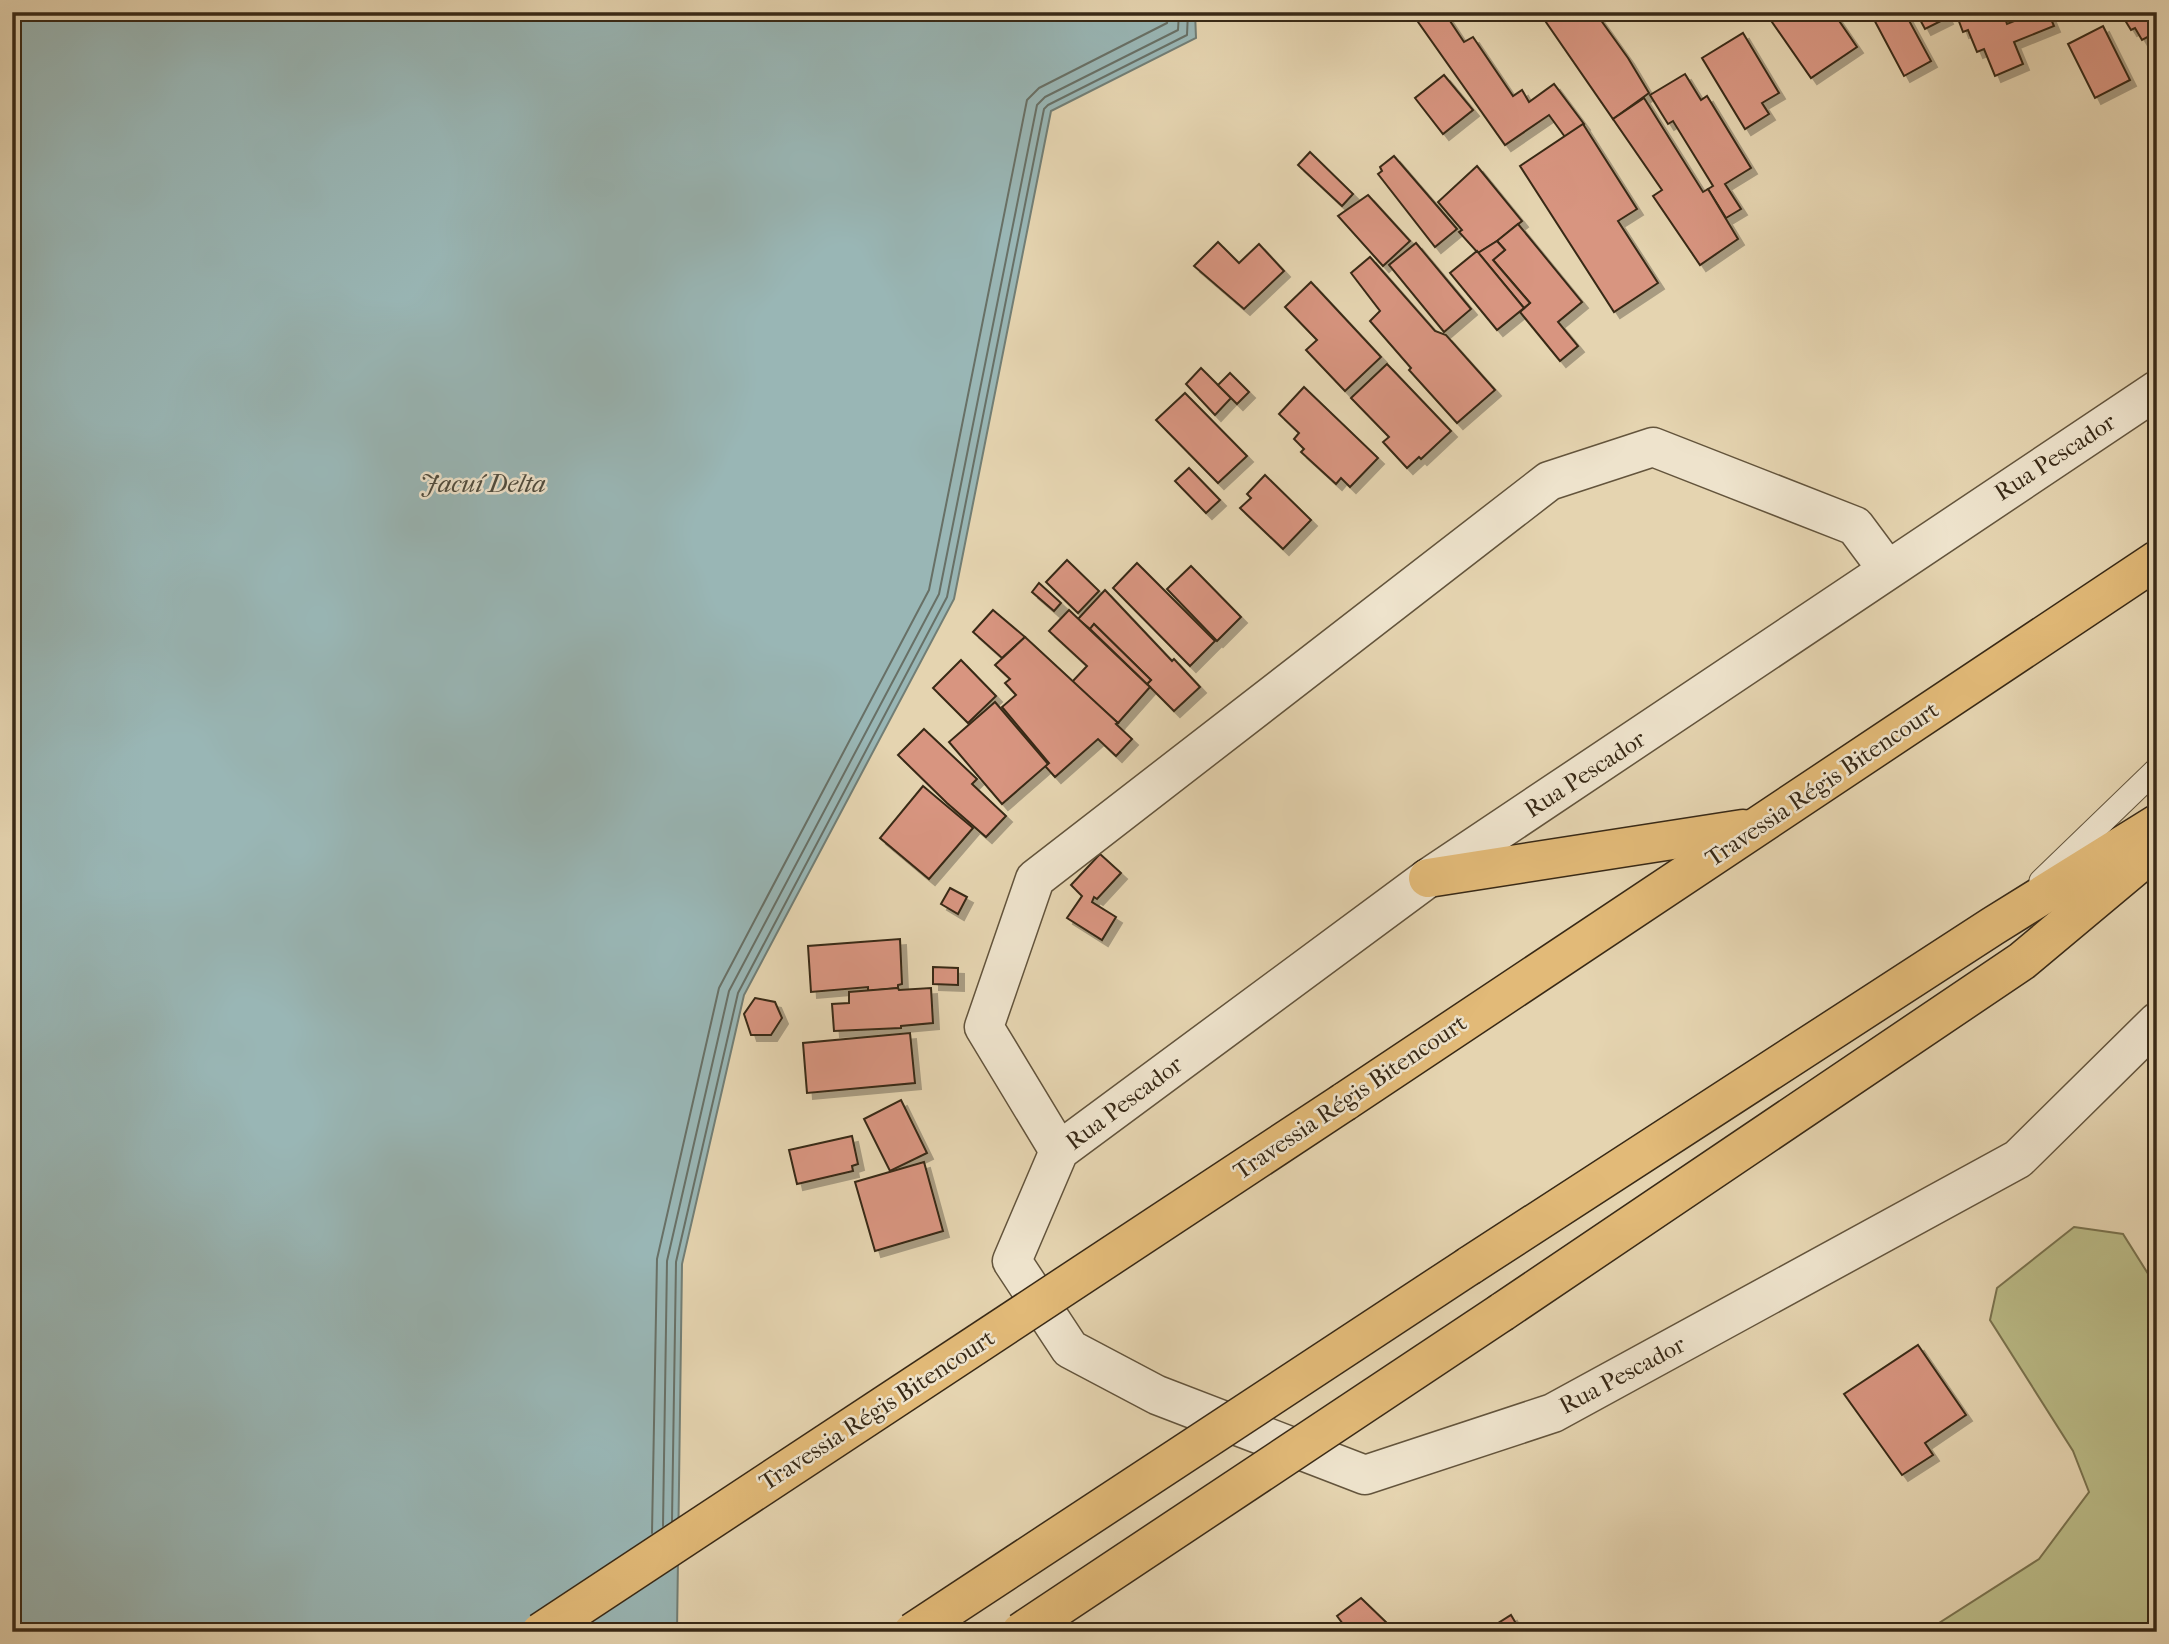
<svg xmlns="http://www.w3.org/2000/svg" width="2169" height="1644" viewBox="0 0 2169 1644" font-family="'IM FELL French Canon',serif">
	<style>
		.green { fill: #babb87; stroke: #79724e; stroke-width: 2 }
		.water { fill: #99b6b5; stroke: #727e75; stroke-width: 2 }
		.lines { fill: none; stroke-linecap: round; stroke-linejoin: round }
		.shore { stroke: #687066; stroke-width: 2 }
		.building { fill: #d89580; stroke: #382916; stroke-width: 2; filter: url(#shadow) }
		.service-casing { stroke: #63543c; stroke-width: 25 }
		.minor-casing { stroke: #63543c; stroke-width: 41 }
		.motorway-casing { stroke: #382916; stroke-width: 41 }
		.service { stroke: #eee3cc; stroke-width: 23 }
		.minor { stroke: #eee3cc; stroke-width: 38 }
		.motorway { stroke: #e2ba78; stroke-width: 38 }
		.motorway-bridge-casing { stroke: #382916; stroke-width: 41; stroke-linecap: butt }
		.motorway-bridge { stroke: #e2ba78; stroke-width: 38 }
		.labels { text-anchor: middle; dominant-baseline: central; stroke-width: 5; stroke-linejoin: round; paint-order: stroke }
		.street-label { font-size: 24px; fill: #382916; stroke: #eee3cc }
		.water-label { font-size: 26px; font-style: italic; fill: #504c3e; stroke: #eee3cc }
	</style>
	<defs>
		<filter id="shadow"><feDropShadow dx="6" dy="6" stdDeviation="0" flood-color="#0004"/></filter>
	</defs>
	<rect width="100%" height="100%" fill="#e5d4b0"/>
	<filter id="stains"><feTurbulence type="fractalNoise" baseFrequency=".00286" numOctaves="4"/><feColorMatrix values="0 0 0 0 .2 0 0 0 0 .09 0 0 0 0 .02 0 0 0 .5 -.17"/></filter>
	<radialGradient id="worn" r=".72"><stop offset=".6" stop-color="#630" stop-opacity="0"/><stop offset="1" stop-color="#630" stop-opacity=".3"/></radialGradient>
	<!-- green -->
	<path class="green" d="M2074,1227L2123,1234L2157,1288V1632H1925L2039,1559L2089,1492L2073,1451L1990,1320L1997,1288Z"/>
	<!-- water -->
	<path class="water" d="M12,12H1195L1196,38L1051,111L954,599L744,995L682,1264L677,1632H12Z"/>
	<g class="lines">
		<!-- shore -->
		<g class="shore">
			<path d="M672,1521L676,1262L738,993L947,597L1044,109L1048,105L1187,35L1188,12"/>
			<path d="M663,1526L667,1261L729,991L939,594L1037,105L1045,97L1178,30L1179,12"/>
			<path d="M652,1533L657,1259L719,988L929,590L1027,100L1039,88L1167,23L1169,12"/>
		</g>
	</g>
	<!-- building -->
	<g class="building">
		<path d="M1411,12H1444L1464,42L1473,37L1513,96L1522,90L1529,102L1554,84L1584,124L1565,137L1549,115L1505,145Z"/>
		<path d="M1539,12H1595L1628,58L1649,93L1613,119Z"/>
		<path d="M1765,12H1833L1857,47L1811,78Z"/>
		<path d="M1870,12H1912L1906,15L1931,61L1904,76Z"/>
		<path d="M1916,12H1944L1947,18L1925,29Z"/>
		<path d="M1965,12H2003L2007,24L2022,18L2020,12H2048L2054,26L2014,42L2023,64L1995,76L1984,49L1977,52L1968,30L1963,32L1957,16Z"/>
		<path d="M2120,12H2157V15L2151,19L2157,32L2142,40L2135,28L2131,30Z"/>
		<path d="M2103,26L2130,80L2095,98L2068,44Z"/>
		<path d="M1743,33L1779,93L1762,103L1769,114L1745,129L1702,58Z"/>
		<path d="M1685,74L1701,100L1707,96L1751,168L1725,184L1741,209L1726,218L1708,189L1713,186L1673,121L1668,124L1650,95Z"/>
		<path d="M1444,75L1473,110L1443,134L1415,98Z"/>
		<path d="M1644,98L1703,192L1708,189L1738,239L1700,265L1653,196L1662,190L1613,119Z"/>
		<path d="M1583,124L1637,209L1618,221L1658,283L1614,312L1520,166Z"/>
		<path d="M1310,152L1353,194L1342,206L1298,165Z"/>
		<path d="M1394,156L1457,229L1435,247L1378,174L1382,171L1380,167Z"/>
		<path d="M1477,166L1522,221L1497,241L1478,253L1459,232L1462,230L1438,202Z"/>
		<path d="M1368,195L1410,241L1383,266L1338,216Z"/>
		<path d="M1518,224L1582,302L1558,322L1578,346L1560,361L1520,312L1530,303L1493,260L1505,250L1497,241Z"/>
		<path d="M1497,241L1505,250L1493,260L1530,303L1524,308L1478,253Z"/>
		<path d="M1218,242L1239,263L1259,244L1284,271L1244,309L1194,266Z"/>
		<path d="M1416,243L1471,309L1444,332L1389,265Z"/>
		<path d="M1477,251L1524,308L1497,330L1450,273Z"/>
		<path d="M1370,257L1435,331L1446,335L1495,390L1457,423L1409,370L1411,368L1370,321L1380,311L1351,273Z"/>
		<path d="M1311,282L1381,357L1345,391L1306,350L1317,340L1285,307Z"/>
		<path d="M1387,364L1451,431L1421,459L1419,457L1407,468L1383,442L1389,437L1351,398Z"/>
		<path d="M1201,368L1231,398L1215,415L1186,384Z"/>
		<path d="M1230,373L1249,392L1237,404L1218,385Z"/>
		<path d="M1304,387L1378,458L1350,487L1341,478L1336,484L1301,452L1304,449L1294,439L1299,433L1279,414Z"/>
		<path d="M1185,393L1247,456L1218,483L1156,420Z"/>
		<path d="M1189,468L1220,500L1206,513L1175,481Z"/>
		<path d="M1265,475L1311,520L1283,549L1240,508L1251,498L1247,494Z"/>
		<path d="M1067,560L1099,591L1078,613L1046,582Z"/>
		<path d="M1137,563L1215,641L1190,666L1113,588Z"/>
		<path d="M1191,566L1241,617L1217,641L1167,589Z"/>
		<path d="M1039,583L1061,603L1054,611L1032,592Z"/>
		<path d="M1105,590L1172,661L1174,659L1200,687L1174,711L1147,684L1151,680L1094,624L1090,629L1078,619Z"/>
		<path d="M993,610L1025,637L1002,658L973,632Z"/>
		<path d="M1069,610L1150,687L1118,723L1072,682L1087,666L1049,631Z"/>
		<path d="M1094,624L1151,680L1147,684L1090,629Z"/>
		<path d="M1025,637L1118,723L1116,724L1132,739L1116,756L1098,739L1055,777L1045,766L1049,763L1002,707L1016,695L1005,683L1010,679L995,665Z"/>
		<path d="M961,660L996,696L968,723L933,688Z"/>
		<path d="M995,702L1048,764L1002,804L949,742Z"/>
		<path d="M924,729L977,779L972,784L1006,816L986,837L947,803L898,755Z"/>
		<path d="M923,786L973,828L929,879L880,838Z"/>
		<path d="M1100,854L1121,873L1097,899L1094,897L1092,902L1116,917L1102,940L1067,918L1082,896L1071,885Z"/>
		<path d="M950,888L967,897L958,914L941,904Z"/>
		<path d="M900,939L902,984L898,985V988L868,991V987L811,992L808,946Z"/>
		<path d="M933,967L958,968V985L933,984Z"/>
		<path d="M898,988L899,990L931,988L933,1023L901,1026V1028L834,1031L832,1004L849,1003V992Z"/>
		<path d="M755,998L775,1002L782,1018L771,1035H751L744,1014Z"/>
		<path d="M910,1033L915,1083L807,1093L803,1043Z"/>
		<path d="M901,1100L927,1153L890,1171L864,1119Z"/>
		<path d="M852,1136L858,1164L852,1166L853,1171L797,1184L789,1150Z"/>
		<path d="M924,1162L943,1231L875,1251L855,1182Z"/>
		<path d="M1918,1345L1966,1415L1925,1443L1933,1455L1902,1475L1844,1394Z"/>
		<path d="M1361,1598L1391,1627L1385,1632H1349L1337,1616Z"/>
		<path d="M1511,1615L1521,1632H1484Z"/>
	</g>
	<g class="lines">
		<!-- service casing -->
		<g class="service-casing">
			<path id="service" d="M2041,881L2157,769"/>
		</g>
		<!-- minor casing -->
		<g class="minor-casing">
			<g id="minor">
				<path d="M2157,390L1428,878L1059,1151L1012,1261L1070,1349L1157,1395L1365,1475L1553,1413L2018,1159L2157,1022"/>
				<path d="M1059,1151L984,1027L1035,879L1549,481L1653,447L1855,526L1887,569"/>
			</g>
		</g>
		<!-- motorway casing -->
		<g class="motorway-casing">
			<g id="motorway">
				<path d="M1428,878L1743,829"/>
				<path d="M1344,1102L2157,560"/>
				<path d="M1469,1266L1993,926L2157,824"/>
				<path d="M1502,1312L2022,961L2157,848"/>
			</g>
		</g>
		<!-- service -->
		<use href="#service" class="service"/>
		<!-- minor -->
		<use href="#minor" class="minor"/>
		<!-- motorway -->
		<use href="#motorway" class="motorway"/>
		<!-- motorway-bridge casing -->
		<g class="motorway-bridge-casing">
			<g id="motorway-bridge">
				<path d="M541,1632L1344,1102"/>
				<path d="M913,1632L1469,1266"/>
				<path d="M1021,1632L1502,1312"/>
			</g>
		</g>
		<!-- motorway-bridge -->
		<use href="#motorway-bridge" class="motorway-bridge"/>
	</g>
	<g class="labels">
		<!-- street labels -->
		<g class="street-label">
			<text transform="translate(2055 457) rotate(-33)">Rua Pescador</text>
			<text transform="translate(1585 774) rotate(-33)">Rua Pescador</text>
			<text transform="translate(1822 784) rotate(-34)">Travessia Régis Bitencourt</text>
			<text transform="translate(1350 1097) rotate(-34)">Travessia Régis Bitencourt</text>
			<text transform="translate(1124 1103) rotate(-37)">Rua Pescador</text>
			<text transform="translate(1622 1375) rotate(-28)">Rua Pescador</text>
			<text transform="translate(877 1410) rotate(-33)">Travessia Régis Bitencourt</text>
		</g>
		<!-- water labels -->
		<g class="water-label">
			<text x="483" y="483">Jacuí Delta</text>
		</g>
	</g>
	<!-- margin -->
	<rect width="2169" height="1644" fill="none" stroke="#e5d4b0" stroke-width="42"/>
	<rect x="14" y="14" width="2141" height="1616" fill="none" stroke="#382916" stroke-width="3.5"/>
	<rect x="21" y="21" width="2127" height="1602" fill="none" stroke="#382916" stroke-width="2"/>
	<rect width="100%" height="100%" filter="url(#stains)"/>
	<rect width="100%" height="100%" fill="url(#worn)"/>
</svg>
